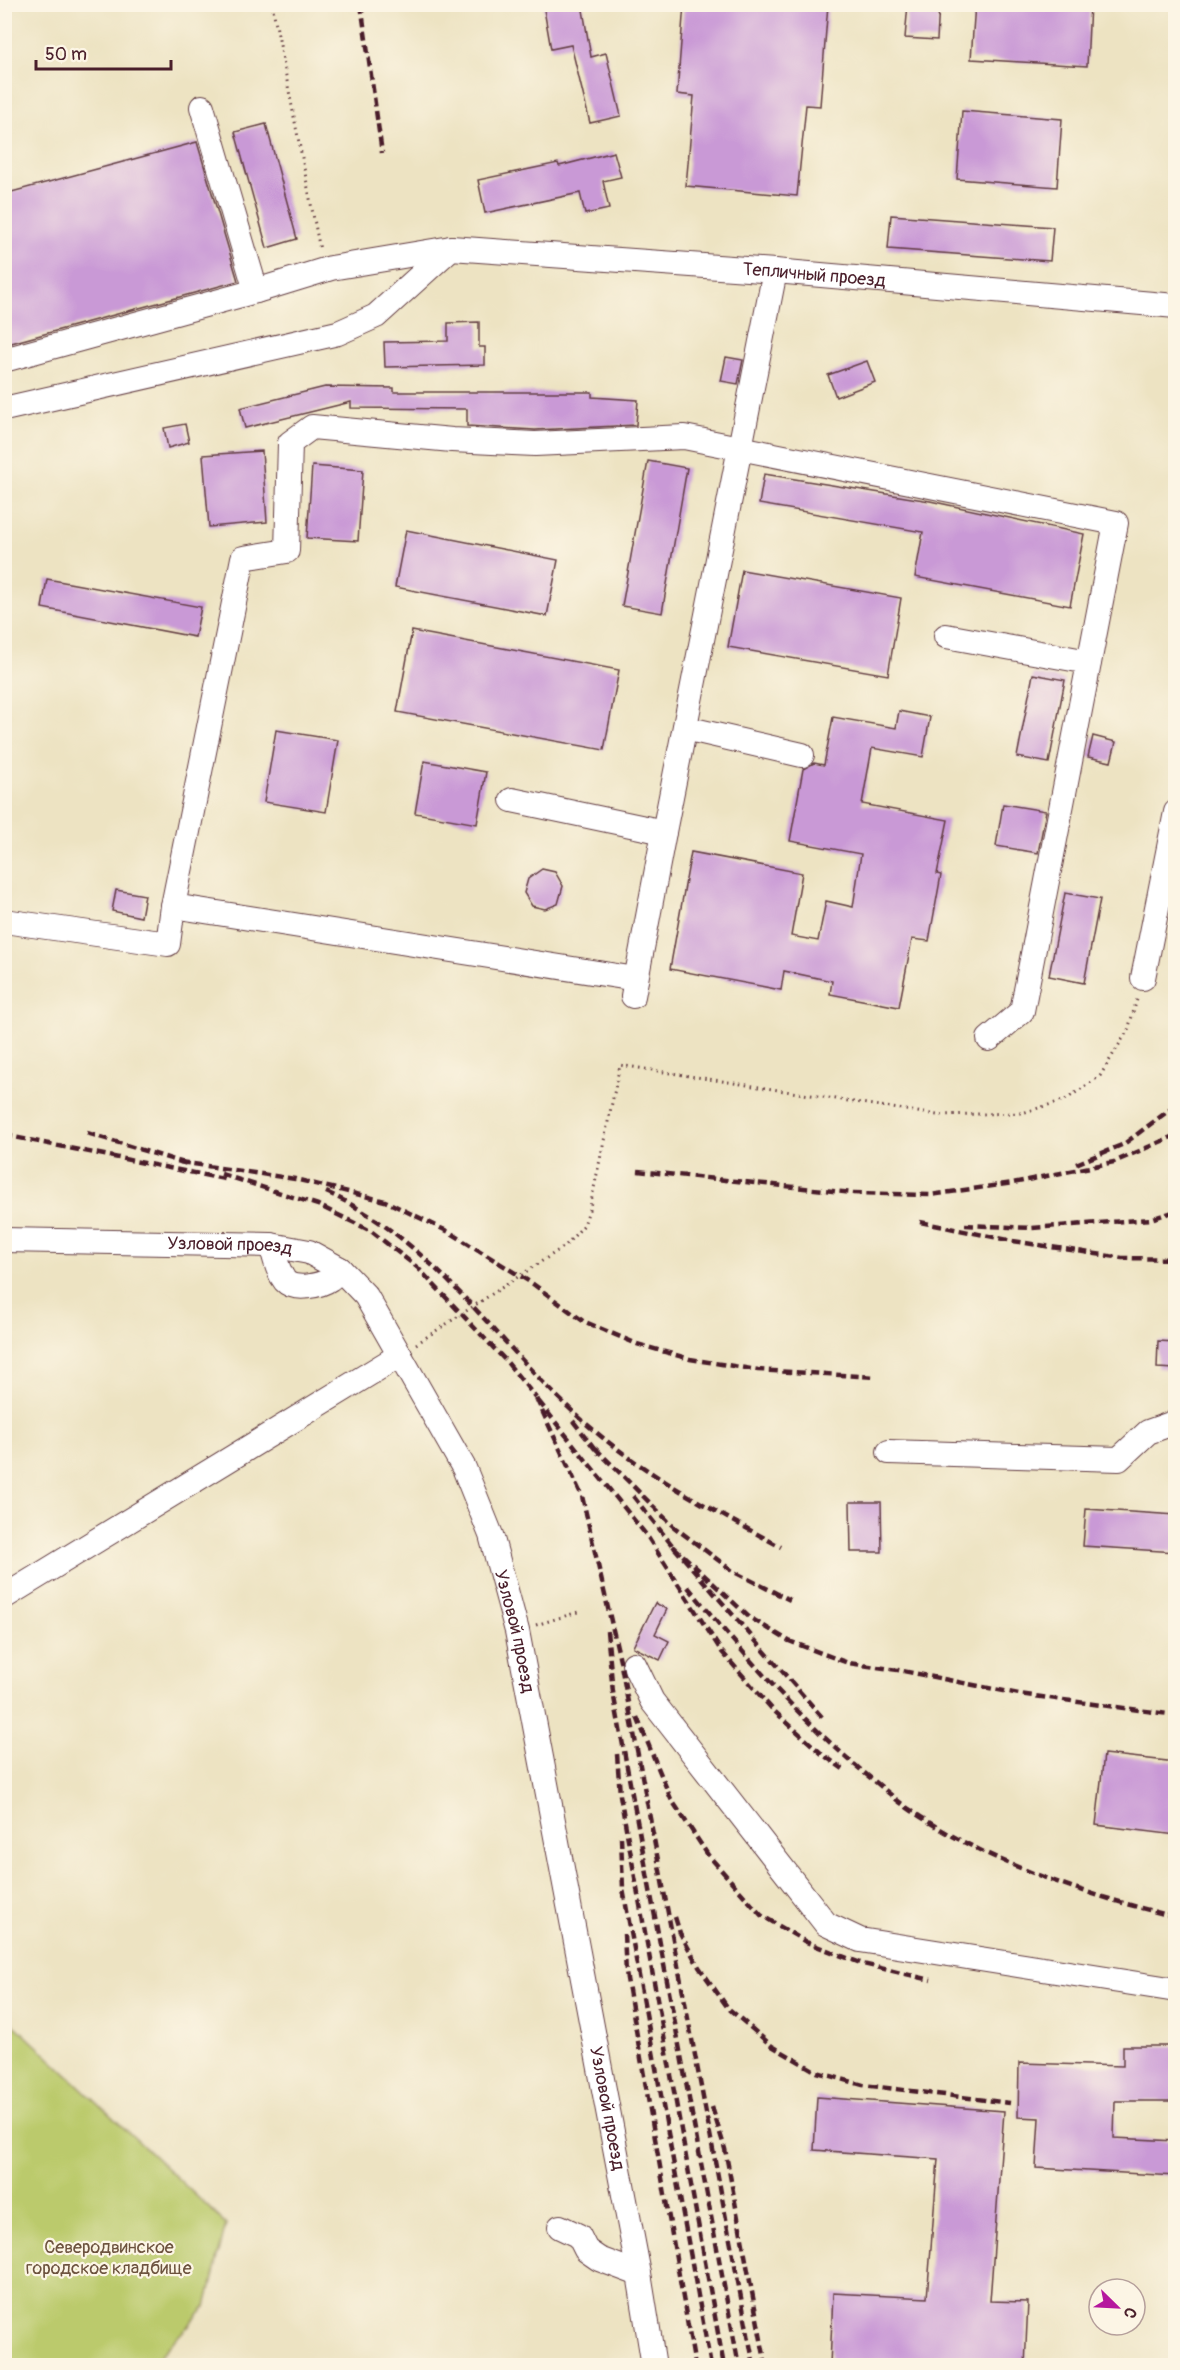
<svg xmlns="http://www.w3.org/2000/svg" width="1180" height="2370" viewBox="0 0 1180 2370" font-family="Pangolin,sans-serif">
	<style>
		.green { fill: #bbca6c; stroke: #82744c; stroke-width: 1.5 }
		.building { fill: #c999d6 }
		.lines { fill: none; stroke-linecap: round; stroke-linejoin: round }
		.minor-casing { stroke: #623c42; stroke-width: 26 }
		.path { stroke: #623c42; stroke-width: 3; stroke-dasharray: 1.5 4.5; stroke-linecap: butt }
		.minor { stroke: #fff; stroke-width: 24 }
		.rail { stroke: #4a1f2b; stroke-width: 4.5; stroke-dasharray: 9 4.5; stroke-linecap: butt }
		.labels { text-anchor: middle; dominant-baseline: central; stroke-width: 4.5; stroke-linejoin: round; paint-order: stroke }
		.street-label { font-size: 18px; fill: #4a1f2b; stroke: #fcf5e5 }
		.park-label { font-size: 18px; fill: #6c523e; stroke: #fcf5e5 }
	</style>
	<rect width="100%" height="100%" fill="#fcf5e5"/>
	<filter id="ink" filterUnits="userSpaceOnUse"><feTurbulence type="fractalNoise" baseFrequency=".0167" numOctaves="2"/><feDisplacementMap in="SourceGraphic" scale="12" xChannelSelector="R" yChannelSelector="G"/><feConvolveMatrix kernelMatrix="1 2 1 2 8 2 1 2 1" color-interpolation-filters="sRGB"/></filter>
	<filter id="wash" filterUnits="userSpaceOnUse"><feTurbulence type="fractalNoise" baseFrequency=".008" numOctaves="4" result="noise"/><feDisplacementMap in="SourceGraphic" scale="24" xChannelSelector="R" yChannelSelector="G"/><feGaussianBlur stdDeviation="1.35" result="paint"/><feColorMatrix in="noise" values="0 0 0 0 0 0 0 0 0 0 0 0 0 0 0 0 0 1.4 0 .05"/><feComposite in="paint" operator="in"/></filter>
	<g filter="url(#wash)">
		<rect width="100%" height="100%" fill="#ede3c2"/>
		<!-- green -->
		<path class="green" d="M5,2016L226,2224L206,2307L151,2365H5Z"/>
		<g id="blocks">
			<!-- building -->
			<g class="building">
				<path d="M543,4H582L591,57L606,53L621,116L590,123L571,45L551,49Z"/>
				<path d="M684,4H828L820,106L806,105L797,196L686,186L694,96L677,94Z"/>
				<path d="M908,4H939L937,40L905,38Z"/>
				<path d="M975,4H1090L1087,66L971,59Z"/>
				<path d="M962,111L1062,119L1057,187L957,179Z"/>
				<path d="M266,124L297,239L267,248L235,132Z"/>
				<path d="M197,142L238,281L4,345V194Z"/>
				<path d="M614,152L621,177L603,181L609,209L585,214L580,193L485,213L478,180L558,163L559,166Z"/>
				<path d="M891,215L1053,227L1050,261L888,249Z"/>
				<path d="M479,322V347H485V365L385,367L384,342L448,341V323Z"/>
				<path d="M726,357L743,360L738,384L721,381Z"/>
				<path d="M867,361L875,382L836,397L828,375Z"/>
				<path d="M325,387L394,388V392H592V397L638,400L636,425L535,430L467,426V409L351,408V402L245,428L240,408Z"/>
				<path d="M185,424L189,442L168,448L164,428Z"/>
				<path d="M262,451L267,522L209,527L203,455Z"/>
				<path d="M648,461L687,468L662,613L622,606Z"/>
				<path d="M312,466L363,470L358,541L307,538Z"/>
				<path d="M764,474L930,501L1084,534L1070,606L915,577L923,532L759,504Z"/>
				<path d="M406,530L558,560L547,616L395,587Z"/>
				<path d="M742,570L901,598L888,675L728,647Z"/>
				<path d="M47,579L201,607L195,637L42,608Z"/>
				<path d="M412,631L619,670L604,750L397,712Z"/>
				<path d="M1033,674L1065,680L1049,763L1017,757Z"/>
				<path d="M899,711L930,717L923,757L872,748L862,804L948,820L937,874L941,875L929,941L912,939L899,1007L830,994L832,981L784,971L781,990L670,969L691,852L802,873L791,936L818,941L826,901L853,907L861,854L790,841L803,769L814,763L824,765L833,717L896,728Z"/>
				<path d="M276,730L338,740L326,812L264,802Z"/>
				<path d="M1093,736L1116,742L1111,762L1088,757Z"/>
				<path d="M424,761L486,772L477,824L415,813Z"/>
				<path d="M1003,804L1046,811L1038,853L996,846Z"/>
				<path d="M542,869L555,872L563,886L558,904L545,909L532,906L524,893L528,879Z"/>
				<path d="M116,890L145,895L141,917L112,911Z"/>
				<path d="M1065,893L1100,899L1084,983L1049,976Z"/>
				<path d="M1158,1341L1176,1342V1369L1157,1368Z"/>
				<path d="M850,1502H881L882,1552H851Z"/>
				<path d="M1086,1509L1176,1515V1552L1083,1546Z"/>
				<path d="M655,1603L667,1609L655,1634L669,1641L660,1660L633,1647Z"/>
				<path d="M1104,1754L1176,1762V1835L1096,1825Z"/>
				<path d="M1123,2046H1176V2101H1115L1114,2138L1176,2141V2176L1036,2168L1039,2118L1018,2117L1019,2063L1123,2066Z"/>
				<path d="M817,2097L1004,2111L990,2301L1028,2302L1025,2366H830L833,2293L927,2298L938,2159L814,2150Z"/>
			</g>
		</g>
	</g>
	<g filter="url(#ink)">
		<use href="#blocks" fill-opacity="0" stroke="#623c42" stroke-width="1.5"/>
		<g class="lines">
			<!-- minor casing -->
			<g class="minor-casing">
				<g id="minor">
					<path id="s1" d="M202,107L256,291L331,268L451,248L775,271L1176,306"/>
					<path d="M4,360L256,291"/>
					<path d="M4,409L338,333L376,316L451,248"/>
					<path d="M946,636L1089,662"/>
					<path d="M685,728L802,755"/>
					<path d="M512,800L664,832L775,271"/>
					<path d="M4,921L168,944L173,906"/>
					<path d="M1143,978L1176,812"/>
					<path d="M636,979L173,906L243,558L287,551L290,443L312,427L452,440L535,444L684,437L1116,523L1022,1011L989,1039"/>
					<path d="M633,996L664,832"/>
					<path id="s2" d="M4,1240L271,1245L309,1252L340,1269L366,1296L464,1468L491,1535L517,1631L639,2274L654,2366"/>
					<path d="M271,1245C275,1257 277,1271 285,1281C294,1291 320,1286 330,1279C333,1277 337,1272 340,1269"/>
					<path d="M889,1452L1119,1459L1148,1432L1176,1422"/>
					<path d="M4,1597L400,1355"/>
					<path d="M634,1664L652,1701L826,1924L860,1940L1176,1990"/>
					<path d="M560,2227L579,2236L586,2250L599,2259L639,2274"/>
				</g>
			</g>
			<!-- path -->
			<g class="path">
				<path d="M272,4L320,250"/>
				<path d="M416,1344L565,1246L584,1225L590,1207L620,1065L937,1115L1022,1113L1065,1100L1100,1076L1128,1030L1138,996"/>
				<path d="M536,1625L578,1612"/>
			</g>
			<!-- minor -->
			<use href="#minor" class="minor"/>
			<!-- rail -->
			<g class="rail">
				<path d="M361,4L382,153"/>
				<path d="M87,1133L187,1164"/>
				<path d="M4,1135L229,1180"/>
				<path d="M180,1162L295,1179L385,1201L451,1233L533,1284L583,1321L637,1344L690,1359L758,1370L876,1377"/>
				<path d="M1076,1164L1124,1144L1176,1105"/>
				<path d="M638,1171L853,1193L930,1195L1013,1183L1114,1162L1176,1135"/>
				<path d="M221,1174L318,1205L371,1231L418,1268L506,1361L536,1398"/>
				<path d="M326,1192C439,1242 503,1355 596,1432C652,1479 717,1512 781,1547"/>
				<path d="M920,1222L1013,1241L1122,1258L1176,1259"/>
				<path d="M965,1225L1032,1228L1151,1219L1176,1211"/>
				<path d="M573,1421L599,1454"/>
				<path d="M595,1448L674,1527L734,1572L790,1600"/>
				<path d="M633,1496L672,1545"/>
				<path d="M688,1587C745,1656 803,1723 873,1780C886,1790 898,1802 912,1811C987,1863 1087,1895 1176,1917"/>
				<path d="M607,1631L613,1692L739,2366"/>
				<path d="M637,1717L671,1799L708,1855L761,1915L806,1942L863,1964L931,1980"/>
				<path d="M822,1717L672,1545L749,1617L789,1641L848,1663L898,1670L1019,1694L1176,1715"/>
				<path d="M617,1754L620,1795L724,2366"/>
				<path d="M621,1837L623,1889L711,2366"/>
				<path d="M675,1917L680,1933L699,1967L728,2008L772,2046L817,2072L863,2085L1010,2103"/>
				<path d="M624,1934L626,1973L695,2366"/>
				<path d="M712,2107L725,2149L766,2366"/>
				<path d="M754,2366L620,1660L582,1496L536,1398L647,1536L722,1652L772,1709L822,1754L843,1769"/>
			</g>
		</g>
	</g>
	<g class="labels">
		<!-- street labels -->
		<g class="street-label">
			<text stroke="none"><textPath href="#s1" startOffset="756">Тепличный проезд</textPath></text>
			<text stroke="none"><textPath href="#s2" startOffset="226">Узловой проезд</textPath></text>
			<text stroke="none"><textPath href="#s2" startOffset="748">Узловой проезд</textPath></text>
			<text stroke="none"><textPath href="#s2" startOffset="1234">Узловой проезд</textPath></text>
		</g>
		<!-- park labels -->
		<g class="park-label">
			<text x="109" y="2247">Северодвинское<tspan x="109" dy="21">городское кладбище</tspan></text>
		</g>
	</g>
	<!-- margin -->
	<rect width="1180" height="2370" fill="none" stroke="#fcf5e5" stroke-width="24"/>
	<!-- north arrow -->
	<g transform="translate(1117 2307) rotate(114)"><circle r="28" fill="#fcf5e5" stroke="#b59f9b" stroke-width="1.5"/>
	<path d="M0-4.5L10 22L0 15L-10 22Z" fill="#b5179e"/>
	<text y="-9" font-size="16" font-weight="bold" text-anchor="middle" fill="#4a1f2b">С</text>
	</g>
	<!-- scale -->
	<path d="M36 60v9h135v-9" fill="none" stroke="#4a1f2b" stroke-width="3"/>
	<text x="45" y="60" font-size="18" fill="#4a1f2b" stroke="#fcf5e5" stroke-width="4.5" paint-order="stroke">50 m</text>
</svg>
